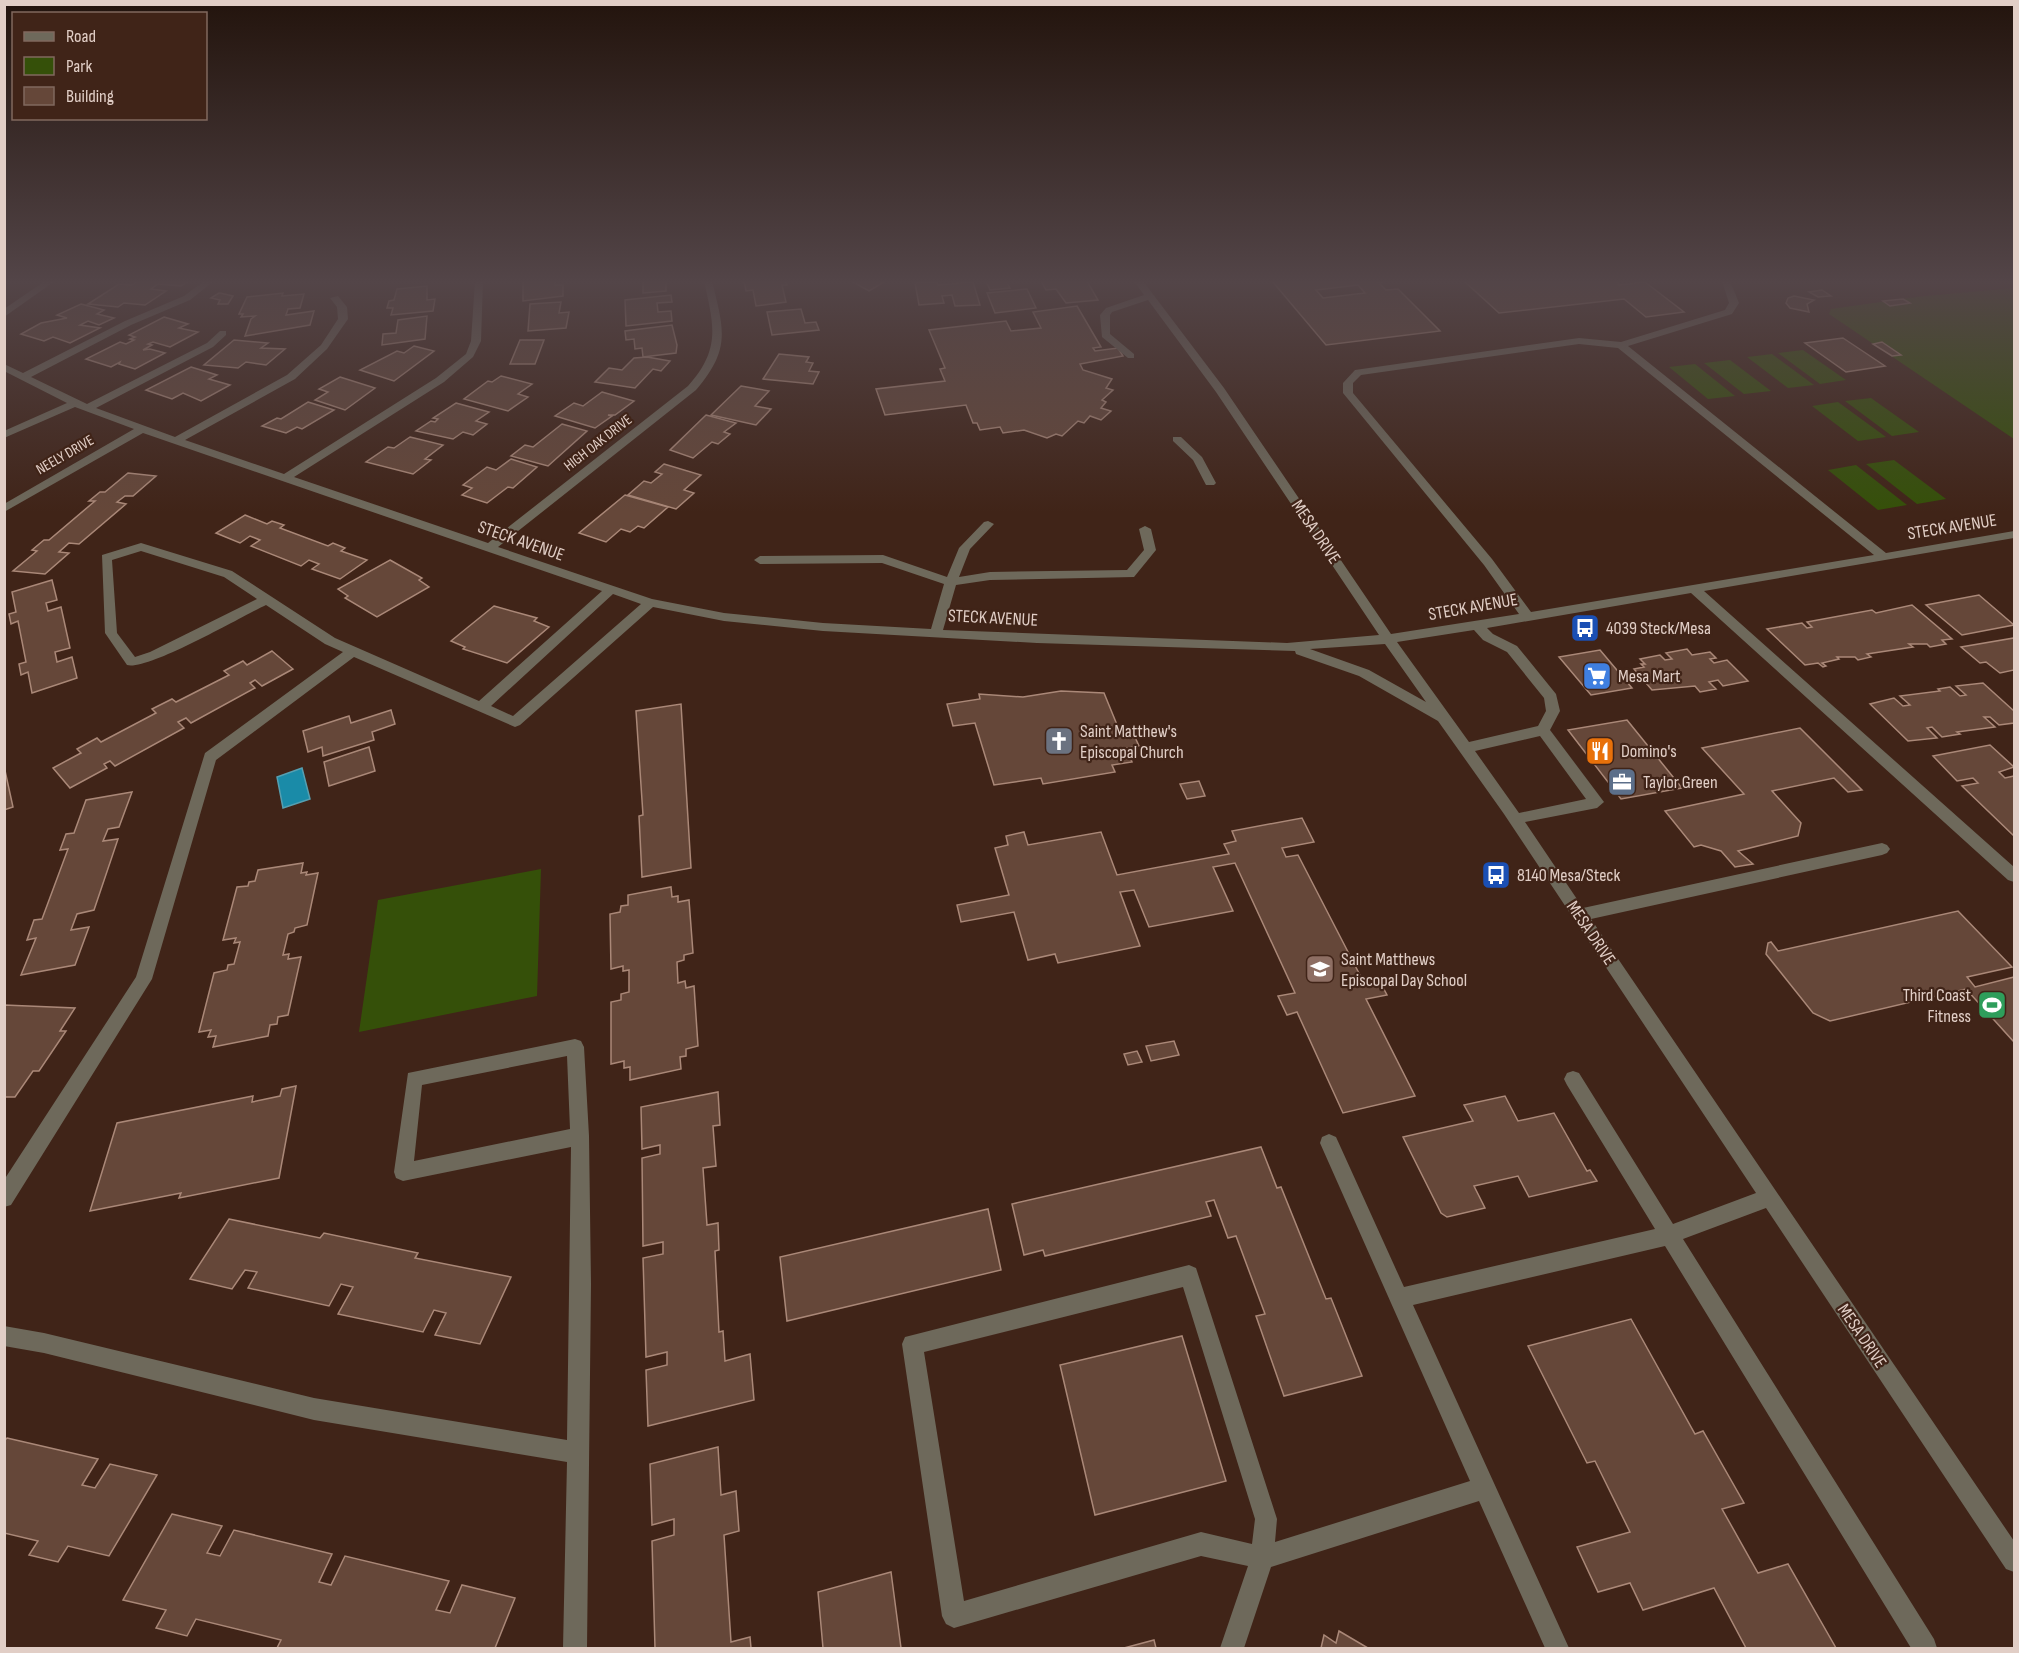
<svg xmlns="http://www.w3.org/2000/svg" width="2019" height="1653" viewBox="0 0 2019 1653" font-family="'Sofia Sans Condensed',sans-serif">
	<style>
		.green { fill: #355009 }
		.water { fill: #1a8ba8; stroke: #569fb1; stroke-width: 1.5 }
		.building { fill: #654739; stroke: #aa8878; stroke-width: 1.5; fill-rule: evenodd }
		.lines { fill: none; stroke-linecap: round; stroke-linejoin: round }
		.minor { fill: #6e695b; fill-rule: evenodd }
		.labels { text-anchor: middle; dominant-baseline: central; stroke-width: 4.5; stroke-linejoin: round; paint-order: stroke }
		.far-street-label { font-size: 15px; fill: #e1cec6; stroke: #402418 }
		.street-label { font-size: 18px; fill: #e1cec6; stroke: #402418 }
		.poi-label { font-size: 18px; fill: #e1cec6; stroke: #402418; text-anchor: start }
	</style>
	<rect width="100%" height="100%" fill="#402418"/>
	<!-- green -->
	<g class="green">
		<path d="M2014,288V439L1829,314L1831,309L1916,297Z"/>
		<path d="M1803,350L1846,380L1820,384L1778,353Z"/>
		<path d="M1772,354L1814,385L1788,388L1747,357Z"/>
		<path d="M1730,360L1771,391L1744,394L1704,363Z"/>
		<path d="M1695,364L1735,396L1708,399L1669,367Z"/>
		<path d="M1871,398L1919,432L1892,436L1845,401Z"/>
		<path d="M1838,402L1886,437L1858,441L1812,406Z"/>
		<path d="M1894,460L1946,499L1917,504L1866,464Z"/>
		<path d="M1856,465L1907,505L1878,510L1828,470Z"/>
		<path d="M541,869L537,996L359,1032L378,900Z"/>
	</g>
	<!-- water -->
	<path class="water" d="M302,768L310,799L283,808L277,777Z"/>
	<!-- building -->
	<g class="building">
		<path d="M129,281H189L181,286L158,284L151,289L166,291L145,305L124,303L118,307L88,304L119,284L131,285L137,282Z"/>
		<path d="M523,281H555V285H563V296L523,301Z"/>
		<path d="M643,281H666V291L643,293Z"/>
		<path d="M744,281H786L787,285H782L786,302L756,306L753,290L746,291Z"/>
		<path d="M851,281H886L869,291Z"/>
		<path d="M986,281H1006L1010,288L990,290Z"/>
		<path d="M1041,281H1087L1098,300L1066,303L1056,289L1046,290Z"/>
		<path d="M1272,281H1387L1379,283L1386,290L1398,289L1440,331L1326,345ZM1358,285L1365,293L1323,298L1316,290Z"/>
		<path d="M1464,281H1616L1619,285L1645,282L1684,312L1646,317L1624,299L1499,313Z"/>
		<path d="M937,282L938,285L973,282L980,305L955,306L952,295L942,296L944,303L919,305L915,283Z"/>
		<path d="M427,286V300L435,299L433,311L391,315L393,308H387L389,301L394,300L397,289Z"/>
		<path d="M1027,289L1036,308L995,313L987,293Z"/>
		<path d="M1822,290L1831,296L1818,297L1809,292Z"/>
		<path d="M219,293H220L233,296L228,304H218L220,300L211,298Z"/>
		<path d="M283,293L282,296L304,294L300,308L288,309L286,315L314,311L310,325L245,336L251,319L255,316L241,317L243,314H239L247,297Z"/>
		<path d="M671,295L672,302L657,303L658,312L671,311L672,321L626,326L625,300Z"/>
		<path d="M1794,296L1814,300L1807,304L1809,312L1790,308L1786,303L1788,298Z"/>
		<path d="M1903,299L1910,303L1890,306L1883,301Z"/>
		<path d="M561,302L559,313L569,312L566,328L528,331L530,304Z"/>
		<path d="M81,304L104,310L97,314L114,318L99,325L88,321L80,325L100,328L70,343L53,337L44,341L21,334L41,323L67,318L57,315Z"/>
		<path d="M1077,306L1101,347L1093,348L1095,351L1118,348L1123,356L1080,364L1083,370L1112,379L1106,388L1113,390L1102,400L1106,402L1101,408L1111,411L1101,420L1090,416L1084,423L1078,421L1062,436L1056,434L1047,438L1024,430L1003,433L1000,427L980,430L977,423H973L966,405L885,415L876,389L945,381L940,369L945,368L929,330L1006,321L1011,331L1041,328L1033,312Z"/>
		<path d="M801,309L805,323L816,322L819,330L772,335L767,312Z"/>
		<path d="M427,316L425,339L382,345L383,334L396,333L398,320Z"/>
		<path d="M164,317L188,324L179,328L198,332L170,347L153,342L148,344L152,345L143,350L150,349L165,353L135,369L119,364L120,362L111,367L86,359L120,342L126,344L134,340L130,339L135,337L129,335Z"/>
		<path d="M672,325L677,345L676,353L643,357L642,348L635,349L634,339L626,340L625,331Z"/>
		<path d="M1843,338L1885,366L1846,372L1805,343Z"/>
		<path d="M234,340L268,343L261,348L285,349L266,365L246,362L238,368L204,365Z"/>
		<path d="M520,340H544L535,364H510Z"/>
		<path d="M1882,342L1901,355L1892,356L1873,344Z"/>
		<path d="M414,346L434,351L394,381L360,370L397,351L404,353Z"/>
		<path d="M779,354L809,357L806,362L813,363L809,371L819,372L813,384L763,379Z"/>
		<path d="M647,357L670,361L661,371L653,369L635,388L595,382L609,368L622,370L634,358Z"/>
		<path d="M191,367L217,375L209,379L230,385L201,401L183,393L172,399L146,390Z"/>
		<path d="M501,376L532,384L518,394L528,397L508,411L464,399L488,381L492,382Z"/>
		<path d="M340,377L375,388L345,410L315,400L328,392L319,389Z"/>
		<path d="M741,386L769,391L755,406L771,409L756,425L711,415Z"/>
		<path d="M602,392L634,401L615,415H608L612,416L595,428L555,416L574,403L583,406Z"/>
		<path d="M308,402L334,410L302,429L297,427L286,433L262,426L277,418L281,419Z"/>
		<path d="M456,403L489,412L476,421L487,424L473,435L463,432L453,439L416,431L431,421L435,422L438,419L433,418Z"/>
		<path d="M706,415L736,423L724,432L730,434L718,444L712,442L693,458L670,450Z"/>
		<path d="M562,424L587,431L548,466L511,456L525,445L533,447Z"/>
		<path d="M410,437L443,445L425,459L431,460L413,474L366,462L388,447L394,448Z"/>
		<path d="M511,459L537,467L513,488L508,487L487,503L462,495L472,488L463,485L487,467L496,470Z"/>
		<path d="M664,464L701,475L684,490L694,493L676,509L628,495L644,481L651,483L662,474L655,472Z"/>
		<path d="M128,473L156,476L133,496H125L117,502L126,504L79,544L69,543L59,552L69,553L45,574L13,571L37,551L32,550L44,540H49L95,501H89L100,492H105Z"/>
		<path d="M625,495L668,507L644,528L638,526L630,532L621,529L606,542L579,533Z"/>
		<path d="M245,515L267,524L272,521L284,525L280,528L328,546L333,543L345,548L341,551L367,560L340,579L312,569L319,564L309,560L301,566L251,546L260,540L250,536L240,543L216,533Z"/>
		<path d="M390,560L422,578L419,580L429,587L377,617L345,598L348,596L338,589Z"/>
		<path d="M52,580L57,600L46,603L48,611L61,607L70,648L55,652L57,662L72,657L77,678L32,693L28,672L21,675L19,664L26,662L18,621L11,624L9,614L16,612L12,592Z"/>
		<path d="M1979,595L2014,625L1962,635L1926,605Z"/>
		<path d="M1912,605L1952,639L1942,640L1946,644L1930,647L1927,644H1909L1913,647L1867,654L1871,657L1858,660L1855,657H1837L1839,659L1822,663L1826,666L1823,667L1818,663L1805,665L1767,629L1802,623L1807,628L1812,627L1807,622L1872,610L1876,613Z"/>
		<path d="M494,606L537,618L534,621L549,627L507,663L463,649L465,647L451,641Z"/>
		<path d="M2014,638V670L2000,673L1986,662L1980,663L1961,647Z"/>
		<path d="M1687,649L1692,655L1710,652L1716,658L1710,659L1714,663L1727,660L1748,681L1723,686L1718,680L1709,682L1716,689L1700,692L1695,686L1652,690L1634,669L1644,667L1641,664H1645L1640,659L1660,655L1665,660L1672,659L1666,653Z"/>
		<path d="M1600,650L1632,688L1591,695L1559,657Z"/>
		<path d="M272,651L293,669L262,686L255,680L250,683L255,688L191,723L186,718L178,722L184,728L115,766L110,761L104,764L107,768L70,788L53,768L81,753L77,749L97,738L101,742L156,713L152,709L172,699L176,702L229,675L224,671L243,661L247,665Z"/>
		<path d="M1983,683L2014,711V723L1999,725L1990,717H1984L1995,727L1957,732L1960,734L1942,737L1932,727L1927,728L1937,738L1908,741L1870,704L1894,698L1903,706L1910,705L1900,696L1940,691L1938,689L1950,687L1960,696L1966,695L1956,686Z"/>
		<path d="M1061,691L1104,693L1122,737L1134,735L1139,746L1127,748L1132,762L1112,765L1115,772L1043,784L1041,778L994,785L975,723L953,726L947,704L980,699L979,694L1023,697Z"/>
		<path d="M681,704L691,868L642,877L639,816L643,815L636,711Z"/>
		<path d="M391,710L395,724L372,732L374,740L323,756L322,747L308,752L303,731L349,716L351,723Z"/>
		<path d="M1627,720L1682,788L1621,799L1568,730Z"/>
		<path d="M1800,728L1862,790L1848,792L1834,778L1772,791L1801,823L1798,836L1738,851L1753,864L1735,867L1721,851L1701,845L1694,847L1665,811L1744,794L1702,748Z"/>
		<path d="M1990,745L2014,767L1999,772L2005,778L2014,776V836L1962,786L1978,783L1973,778L1957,781L1933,756Z"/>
		<path d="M369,747L375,771L329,786L324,762Z"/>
		<path d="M4,766L13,807L4,810Z"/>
		<path d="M1199,781L1205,796L1187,799L1180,784Z"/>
		<path d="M132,792L119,827L108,829L103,841L118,839L94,910L77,914L71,930L89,927L75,965L21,975L36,938L27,940L34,920L42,919L68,849L60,850L66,834L74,833L86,800Z"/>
		<path d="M1302,818L1314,842L1282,848L1286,857L1298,855L1362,979L1377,976L1387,995L1366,999L1415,1096L1343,1113L1297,1012L1287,1015L1278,996L1295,993L1235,863L1213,867L1233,911L1149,927L1134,890L1120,892L1140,946L1058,963L1055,954L1028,960L1014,912L961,922L957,905L1009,895L995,848L1008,845L1006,836L1024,832L1028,845L1101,832L1117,875L1229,854L1224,844L1236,841L1232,831Z"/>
		<path d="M303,863L301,873L307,872L306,875L318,873L307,925L295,928L294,932L288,934L283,955L289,954L288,959L301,957L288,1015L278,1017L277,1024L270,1025L268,1036L213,1047L216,1036L208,1037L211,1030L199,1032L214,973L227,970L228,965L234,964L240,942L234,943L236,938L223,940L237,887L248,886L249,882L255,881L258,870Z"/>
		<path d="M671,887L672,897L678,896V902L689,900L693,953L684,955V960L677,962L678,983L685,981L686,988L694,986L698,1046L686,1049V1056L680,1057L681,1069L630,1080V1067L624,1068V1061L611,1064V1002L621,1000V994L629,992V970L623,971V966L611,969L610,914L620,912L621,906L628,905V895Z"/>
		<path d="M1958,911L2012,967L1967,977L1975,987L2014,977V1042L1966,989L1830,1021L1813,1013L1766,954L1768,943L1771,942L1778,951Z"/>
		<path d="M4,1005L75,1008L60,1031H66L39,1071H33L15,1097H4Z"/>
		<path d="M1174,1041L1179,1055L1151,1061L1146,1046Z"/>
		<path d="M1137,1051L1142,1062L1128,1065L1124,1054Z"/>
		<path d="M296,1086L279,1178L179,1198L181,1193L90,1211L117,1123L253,1096L252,1102L280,1096L282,1089Z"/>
		<path d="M718,1092L720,1125L713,1126L716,1166L703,1168L707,1225L718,1223L719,1250L715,1251L719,1332L723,1331L725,1361L750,1354L754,1400L648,1426L646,1370L667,1365V1352L646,1357L643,1258L663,1254V1242L643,1246L642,1158L660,1154V1145L642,1149L641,1107Z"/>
		<path d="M1505,1096L1518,1121L1554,1113L1587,1171L1590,1170L1597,1181L1529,1197L1518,1176L1474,1186L1485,1208L1447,1217L1441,1213L1403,1137L1473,1121L1464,1105Z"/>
		<path d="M1261,1147L1277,1188L1281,1187L1326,1299L1331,1298L1362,1376L1284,1396L1256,1316L1265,1314L1236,1236L1228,1238L1214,1200L1206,1202L1211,1216L1045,1256L1043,1250L1024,1255L1012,1204Z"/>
		<path d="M988,1209L1001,1270L787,1321L780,1257Z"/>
		<path d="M229,1219L320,1238L324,1233L418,1253L415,1258L511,1277L480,1344L435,1335L446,1313L434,1310L423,1332L338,1314L353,1287L341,1284L329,1306L248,1288L257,1272L245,1270L232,1289L190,1279Z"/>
		<path d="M1631,1319L1695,1434L1703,1431L1744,1503L1722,1509L1758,1573L1788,1564L1836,1648H1746L1714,1588L1643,1610L1630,1583L1598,1592L1577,1547L1630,1532L1595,1461L1587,1463L1528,1346Z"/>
		<path d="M1182,1336L1226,1481L1095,1515L1060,1365Z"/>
		<path d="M7,1438L98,1459L82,1485L95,1488L110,1464L157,1475L109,1556L68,1546L58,1562L29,1555L38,1541L4,1533V1441Z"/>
		<path d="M718,1447L721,1495L736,1491L739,1531L724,1535L731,1642L750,1637L751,1648H655L652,1541L674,1535V1519L652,1525L650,1464Z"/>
		<path d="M172,1514L222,1526L207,1553L220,1556L234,1530L332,1554L319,1582L331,1585L345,1556L449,1581L436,1610L450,1613L462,1585L515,1598L495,1648H277L281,1640L196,1619L187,1636L156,1628L166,1610L123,1600Z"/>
		<path d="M891,1572L901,1648H823L818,1592Z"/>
		<path d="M1339,1631L1368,1648H1321L1324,1635L1336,1643Z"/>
		<path d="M1154,1640L1156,1648H1124Z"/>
	</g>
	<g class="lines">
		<!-- minor -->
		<g class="minor">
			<path d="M45,281H55L4,317V309Z"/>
			<path d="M204,281H214L190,300L131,325L31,377L87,404L207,343L220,331H226V335L213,347L96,408L175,437L287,375L321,345L338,319L337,307L330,298L338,296L347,307L348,319L327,349L295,379L185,440L284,474L436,378L466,354L471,341L475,281H483L481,341L473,357L444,382L294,477L488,543L688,386C721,349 714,326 704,281H712C724,330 731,349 696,390L498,547L652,599L724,613L823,623L931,629L944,584L882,563L760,564L754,560L760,556L883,555L947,577L959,548L984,522L988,521L994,524L970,549L959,577L990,572L1127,570L1144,550L1139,529L1145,526L1151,529L1156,550L1134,577L990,580L956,585L943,630L1287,643L1379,635L1216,392L1148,300L1112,312L1110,315V334L1134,354V358H1128L1102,337L1100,315L1106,308L1144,295L1134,281H1143L1224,388L1391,634L1519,614L1484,565L1343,393V383L1355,370L1579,338L1621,342L1725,310L1729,303L1722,281H1730L1739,303L1732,314L1628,346L1886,553L2014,531V538L1704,591L2014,867V882L2008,880L1691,593L1487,628L1493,634L1517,646L1556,694L1560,711L1550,730L1604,802L1597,808L1525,822L1583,908L1882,843L1887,845L1890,849L1887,853L1882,855L1591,919L2014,1541V1572L2006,1569L1766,1208L1683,1239L1934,1639L1937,1648H1911L1665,1246L1413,1305L1569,1648H1545L1479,1501L1271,1567L1244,1648H1220L1248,1566L1201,1556L954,1628L946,1624L942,1616L902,1344L905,1337L1189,1265L1196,1268L1277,1519L1275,1542L1470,1481L1320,1143L1322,1137L1329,1134L1336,1137L1404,1287L1655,1229L1567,1085L1564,1079L1567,1073L1573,1071L1579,1073L1673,1224L1756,1193L1504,814L1438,721L1359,676L1296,654L1295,651L1037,643L823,631L724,621L653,607L520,725L515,727L354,657L216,760L152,979L11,1205L4,1207V1180L136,977L205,753L343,652L325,644L266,605C242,616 148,671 127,665L105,633L102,555L141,543L232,571L335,638L479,701L602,591L143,433L4,512V504L134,429L75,407L4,438V431L67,403L4,371V364L23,373L125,321L184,296ZM1579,344L1618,348L1874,555L1531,612L1492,559L1353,393V383L1361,375ZM141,551L224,577L257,599L150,652L135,657L117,633L112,560ZM613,594L641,604L513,716L491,706ZM1474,630L1483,640L1507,652L1544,698L1546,711L1538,726L1469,742L1397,642ZM1385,644L1426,702L1369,670L1310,649ZM1540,736L1586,799L1519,813L1475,751ZM1183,1287L1255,1519L1252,1544L1201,1532L964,1601L924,1352Z"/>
			<path d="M1173,437H1181L1202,457L1216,483L1214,485H1206L1193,460L1173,441Z"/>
			<path d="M575,1039L581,1041L584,1047L589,1136L591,1284L587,1648H563L567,1462L314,1420L44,1353L4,1346V1326L44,1333L314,1398L567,1440L571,1147L403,1181L396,1178L394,1172L408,1073ZM567,1056L570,1129L414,1161L422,1085Z"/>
		</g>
	</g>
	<!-- sky -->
	<linearGradient id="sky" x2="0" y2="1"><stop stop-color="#23140d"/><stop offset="0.55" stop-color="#534548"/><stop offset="1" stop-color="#534548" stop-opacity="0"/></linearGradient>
	<rect width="2019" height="512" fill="url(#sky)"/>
	<!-- icons -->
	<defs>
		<g id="bus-square" transform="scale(1.5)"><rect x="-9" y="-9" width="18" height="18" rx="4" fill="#1a4fb4" stroke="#402418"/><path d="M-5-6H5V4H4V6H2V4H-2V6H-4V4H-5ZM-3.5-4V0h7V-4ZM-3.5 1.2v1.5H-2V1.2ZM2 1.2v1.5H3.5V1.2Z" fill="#fff"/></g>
		<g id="supermarket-square" transform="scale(1.5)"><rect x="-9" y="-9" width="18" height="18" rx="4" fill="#3f7fe0" stroke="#402418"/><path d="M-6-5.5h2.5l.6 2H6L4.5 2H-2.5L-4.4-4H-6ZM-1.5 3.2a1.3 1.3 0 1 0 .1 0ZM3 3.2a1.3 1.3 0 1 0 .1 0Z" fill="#fff"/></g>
		<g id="church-square" transform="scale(1.5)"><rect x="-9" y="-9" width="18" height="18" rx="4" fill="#6b7280" stroke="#402418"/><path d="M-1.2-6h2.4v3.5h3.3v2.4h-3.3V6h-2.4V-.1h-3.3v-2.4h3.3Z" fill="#fff"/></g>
		<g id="restaurant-square" transform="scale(1.5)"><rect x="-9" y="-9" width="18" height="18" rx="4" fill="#e8710a" stroke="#402418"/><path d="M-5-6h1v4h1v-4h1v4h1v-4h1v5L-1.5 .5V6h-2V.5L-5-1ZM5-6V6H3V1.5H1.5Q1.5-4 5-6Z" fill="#fff"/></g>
		<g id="office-square" transform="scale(1.5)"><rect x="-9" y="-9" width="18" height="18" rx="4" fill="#5c6f8a" stroke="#402418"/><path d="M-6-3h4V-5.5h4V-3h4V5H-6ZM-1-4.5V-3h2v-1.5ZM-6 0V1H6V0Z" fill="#fff"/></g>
		<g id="school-square" transform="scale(1.5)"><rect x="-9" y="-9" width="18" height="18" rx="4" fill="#8d6e63" stroke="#402418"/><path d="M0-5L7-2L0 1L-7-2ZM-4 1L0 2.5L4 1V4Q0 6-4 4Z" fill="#fff"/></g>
		<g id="stadium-square" transform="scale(1.5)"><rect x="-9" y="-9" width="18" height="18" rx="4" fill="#2e9e5b" stroke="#402418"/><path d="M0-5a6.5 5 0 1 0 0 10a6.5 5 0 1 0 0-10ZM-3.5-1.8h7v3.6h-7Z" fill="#fff"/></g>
	</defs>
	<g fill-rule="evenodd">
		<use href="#bus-square" x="1585" y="628"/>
		<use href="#supermarket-square" x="1597" y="676"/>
		<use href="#church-square" x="1059" y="741"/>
		<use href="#restaurant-square" x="1600" y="751"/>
		<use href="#office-square" x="1622" y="782"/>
		<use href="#bus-square" x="1496" y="875"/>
		<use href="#school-square" x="1320" y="969"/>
		<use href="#stadium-square" x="1992" y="1005"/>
	</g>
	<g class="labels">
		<!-- far-street labels -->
		<g class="far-street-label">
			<text transform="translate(598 443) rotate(-38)">HIGH OAK DRIVE</text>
			<text transform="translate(65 455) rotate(-30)">NEELY DRIVE</text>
		</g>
		<!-- street labels -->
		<g class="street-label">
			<text transform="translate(1952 527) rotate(-9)">STECK AVENUE</text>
			<text transform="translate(1316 532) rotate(56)">MESA DRIVE</text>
			<text transform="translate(521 541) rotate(19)">STECK AVENUE</text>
			<text transform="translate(1473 607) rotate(-10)">STECK AVENUE</text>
			<text transform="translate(993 618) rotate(3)">STECK AVENUE</text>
			<text transform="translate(1591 933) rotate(56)">MESA DRIVE</text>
			<text transform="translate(1862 1336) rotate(56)">MESA DRIVE</text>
		</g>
		<!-- poi labels -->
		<g class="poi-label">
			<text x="1606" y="628">4039 Steck/Mesa</text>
			<text x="1618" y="676">Mesa Mart</text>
			<text x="1080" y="731">Saint Matthew's<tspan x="1080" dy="21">Episcopal Church</tspan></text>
			<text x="1621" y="751">Domino's</text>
			<text x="1643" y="782">Taylor Green</text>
			<text x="1517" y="875">8140 Mesa/Steck</text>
			<text x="1341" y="959">Saint Matthews<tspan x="1341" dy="21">Episcopal Day School</tspan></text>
			<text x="1971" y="995" text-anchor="end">Third Coast<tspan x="1971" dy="21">Fitness</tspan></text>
		</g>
	</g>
	<!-- border -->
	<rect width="2019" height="1653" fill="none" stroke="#e1cec6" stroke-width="12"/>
	<!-- legend -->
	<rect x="12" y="12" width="195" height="108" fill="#402418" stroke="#80685e" stroke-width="1.5"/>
	<rect x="24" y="32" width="30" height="9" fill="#6e695b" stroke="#80685e" stroke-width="1.5"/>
	<text x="66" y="42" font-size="18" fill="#e1cec6">Road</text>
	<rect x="24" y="57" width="30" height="18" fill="#355009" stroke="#80685e" stroke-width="1.5"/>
	<text x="66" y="72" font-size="18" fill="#e1cec6">Park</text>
	<rect x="24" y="87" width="30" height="18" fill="#654739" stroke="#80685e" stroke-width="1.5"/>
	<text x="66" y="102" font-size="18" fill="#e1cec6">Building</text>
</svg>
